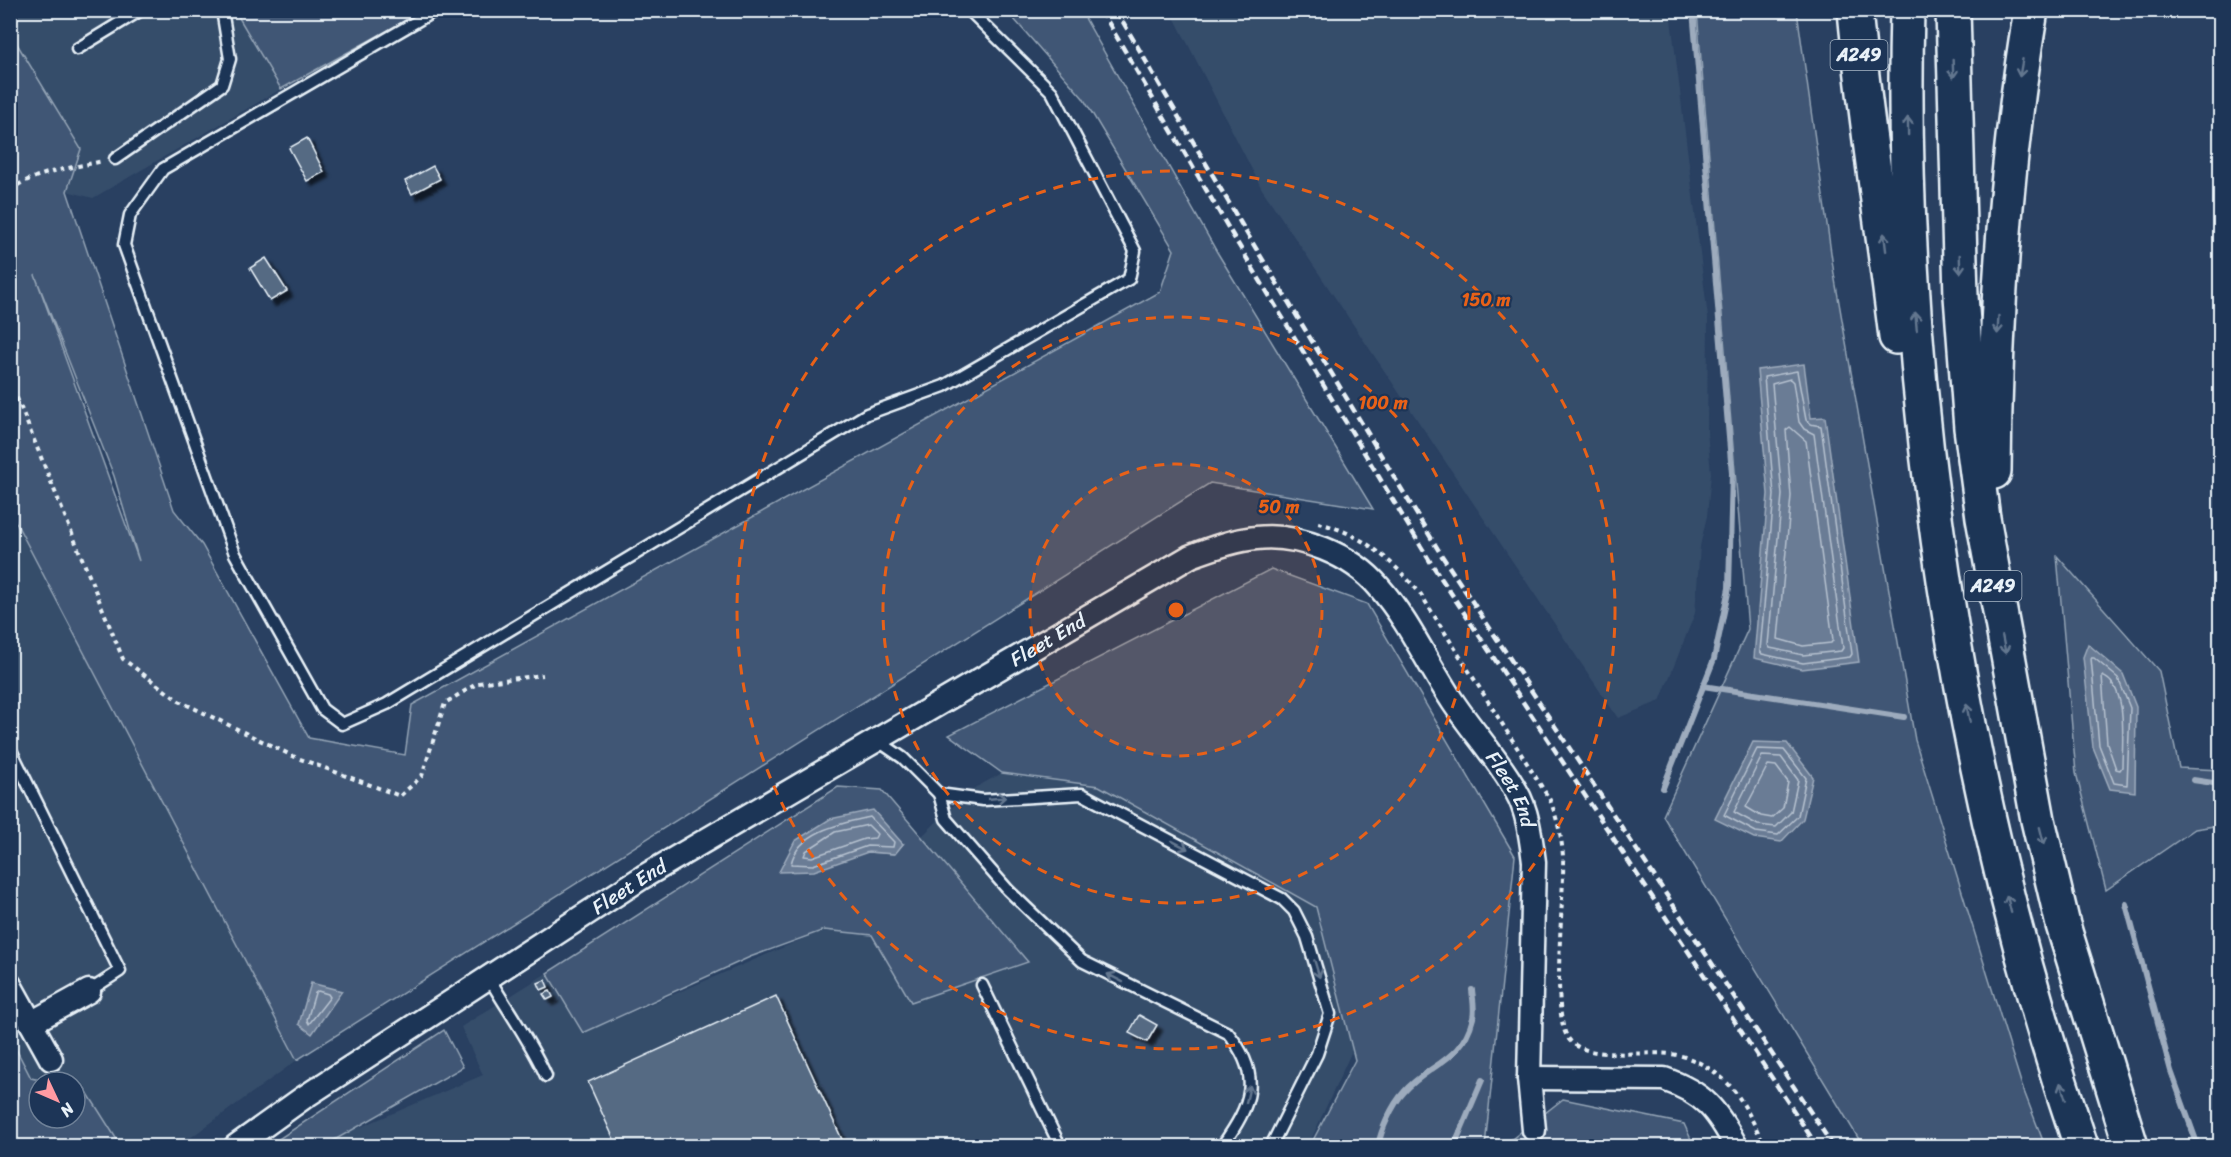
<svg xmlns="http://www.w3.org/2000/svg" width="2231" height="1157" viewBox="0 0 2231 1157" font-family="Sriracha,sans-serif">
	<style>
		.built { fill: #364d6b }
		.green { fill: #415774; stroke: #94a4b6; stroke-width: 1.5; fill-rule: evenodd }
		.water { fill: #6b7c95; stroke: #9dabbd; stroke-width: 1.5 }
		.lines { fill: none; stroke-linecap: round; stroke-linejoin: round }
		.shore { stroke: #b6c2d0; stroke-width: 1.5 }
		.stream { stroke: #9dabbd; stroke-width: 6 }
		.building { fill: #556a83; stroke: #e8f1f8; stroke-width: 1.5; filter: url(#shadow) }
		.lane-casing { stroke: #e8f1f8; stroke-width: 15 }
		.street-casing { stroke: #e8f1f8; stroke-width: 27 }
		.highway-casing { stroke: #e8f1f8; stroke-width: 38 }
		.path { stroke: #e8f1f8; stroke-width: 4; stroke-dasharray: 4.5 4.5; stroke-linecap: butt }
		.lane { stroke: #1d3557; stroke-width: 10 }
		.street { stroke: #1d3557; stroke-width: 22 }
		.highway { stroke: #1d3557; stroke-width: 33 }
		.rail { stroke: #e8f1f8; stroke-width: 4.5; stroke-dasharray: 9 4.5; stroke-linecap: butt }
		.oneway { stroke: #64778f }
		.ring { fill: none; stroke: #e86118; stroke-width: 3; stroke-dasharray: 10 8 }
		.labels { text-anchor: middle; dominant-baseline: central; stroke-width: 4.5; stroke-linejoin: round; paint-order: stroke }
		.shield { fill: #1d3557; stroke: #abb9c8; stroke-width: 1.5 }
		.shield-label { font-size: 18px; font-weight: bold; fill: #e8f1f8 }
		.street-label { font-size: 20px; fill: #e8f1f8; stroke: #1d3557 }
		.centre { fill: #e86118; stroke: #1d3557; stroke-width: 3 }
		.ring-label { font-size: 18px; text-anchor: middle; font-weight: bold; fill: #e86118; stroke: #1d3557; stroke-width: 4.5; stroke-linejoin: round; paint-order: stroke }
	</style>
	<defs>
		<filter id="shadow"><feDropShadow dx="5.5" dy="5.5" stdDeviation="1.5" flood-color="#0009"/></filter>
	</defs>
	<rect width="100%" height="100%" fill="#294061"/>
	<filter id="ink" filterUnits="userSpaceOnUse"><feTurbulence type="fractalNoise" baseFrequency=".0167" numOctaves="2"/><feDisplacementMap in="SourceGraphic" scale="12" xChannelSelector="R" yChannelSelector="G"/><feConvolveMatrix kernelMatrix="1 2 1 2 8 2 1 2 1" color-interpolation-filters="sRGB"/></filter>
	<g filter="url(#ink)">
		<!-- built -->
		<g class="built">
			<path d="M10,11H235L281,89L93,198L67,191L81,149L11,34Z"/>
			<path d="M1171,11H1670L1708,318L1707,432L1711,473L1707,516L1700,546L1695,613L1660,701L1618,718L1262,189Z"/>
			<path d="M10,513L297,1060L179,1146H121L85,1089L75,1087V1082H49L31,1078L11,1039Z"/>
			<path d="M1268,599L1363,1027L1308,1146H316L483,1075L461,1027L547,973L583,1033L824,930L969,791L1175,680Z"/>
		</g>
		<!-- green -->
		<g class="green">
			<path d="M235,11H423L281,89Z"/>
			<path d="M1007,11H1081L1217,252L1373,509L1210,483L297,1060L11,513V34L81,149L67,191L174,510L202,545L309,738L405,755L412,705L1160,292L1174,250L1083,98ZM35,275L114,476L139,561Z"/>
			<path d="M1697,11H1797L1834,274L1915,740L2022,1086L2045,1146H1863L1663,816L1748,629Z"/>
			<path d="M2057,556L2159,671L2179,768L2220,770V825L2195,829L2106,890L2076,773Z"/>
			<path d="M1271,569L1367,604L1515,856L1485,1146H1310L1355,1060L1316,907L1099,786L1002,773L949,735Z"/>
			<path d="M838,787L882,790L1028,962L911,1002L872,935L824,930L750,957L583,1033L547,973ZM903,844L894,854L868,852Z"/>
			<path d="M444,1030L463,1067L324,1146H268Z"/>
			<path d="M11,1039L31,1078L49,1082H39V1118H75V1087L85,1089L121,1146H11Z"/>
			<path d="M1563,1099L1684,1124L1694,1146H1503Z"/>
		</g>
		<!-- water -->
		<g class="water">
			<path d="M1804,364L1811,418L1825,417L1859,662L1802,669L1754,658L1768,494L1757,370Z"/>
			<path d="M2088,644L2123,674L2136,707L2135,792L2110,789L2093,747L2083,657Z"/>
			<path d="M1753,742L1787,743L1813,777L1803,819L1781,842L1754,838L1715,819Z"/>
			<path d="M873,810L903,844L895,854L868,852L814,871L779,872L795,841L830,819Z"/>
			<path d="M311,983L342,991L312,1034L299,1024Z"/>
		</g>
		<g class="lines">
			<!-- shore -->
			<g class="shore">
				<path d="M1797,371L1806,420L1810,424L1821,426L1852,654L1850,657L1803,663L1762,654L1760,651L1774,495L1764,377Z"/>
				<path d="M1790,379L1793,382L1799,422L1804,429L1814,434L1843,648L1841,651L1803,655L1770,648L1768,645L1782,495L1772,384Z"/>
				<path d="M1790,427L1806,441L1833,640L1831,643L1803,646L1778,639L1791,496L1786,430Z"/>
				<path d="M2091,658H2094L2118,678L2130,708L2127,785L2114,783L2099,745Z"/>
				<path d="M2102,676C2129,685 2122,744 2122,767L2120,770L2116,769L2107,743Z"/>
				<path d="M1757,749L1784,750L1806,778L1798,816L1778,835L1756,832L1724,815Z"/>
				<path d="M1762,756L1781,757L1798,780L1791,812L1776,827L1758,825L1734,812Z"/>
				<path d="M1768,765L1776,766L1788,782L1783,808L1772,818L1761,816L1746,807Z"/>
				<path d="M870,817L894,842L893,847L867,846L813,865L791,864C798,831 843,823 870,817Z"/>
				<path d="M868,825L877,834L875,838L864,839L812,857L804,856L806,851L835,832Z"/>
				<path d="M318,991L328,994L330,997L309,1024L307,1020L315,993Z"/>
			</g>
			<!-- stream -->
			<g class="stream">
				<path d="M1703,686L1904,717"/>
				<path d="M2193,780L2220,784"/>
				<path d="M1663,788L1714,659L1729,588L1732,473L1693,10"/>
				<path d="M2126,904L2171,1071L2198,1146"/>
				<path d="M1378,1146C1381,1130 1392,1105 1404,1092C1428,1064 1462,1062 1473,1018C1475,1010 1473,999 1472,990"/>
				<path d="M1454,1146L1482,1080"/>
			</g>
		</g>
		<!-- building -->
		<g class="building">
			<path d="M307,138L324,172L307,181L289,148Z"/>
			<path d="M433,166L440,179L412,194L405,181Z"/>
			<path d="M266,258L287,291L270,301L250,268Z"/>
			<path d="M545,980L548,987L541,990L538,983Z"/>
			<path d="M550,991L553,997L547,1000L543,994Z"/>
			<path d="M776,996L845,1146H617L588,1082Z"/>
			<path d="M1139,1015L1157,1025L1147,1042L1129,1033Z"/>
		</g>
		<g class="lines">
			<!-- lane casing -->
			<g class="lane-casing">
				<g id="lane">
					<path d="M436,10L163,169L130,215L124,245L235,554L322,709L342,724L387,704L867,414L944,386L1129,279L1135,251L1052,92L969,10"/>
					<path d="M77,49L141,10"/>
					<path d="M115,159L222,85L230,59L222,10"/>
					<path d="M877,740L903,758L939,794L946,819L1008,890L1082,961L1228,1033C1263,1076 1252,1104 1222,1146"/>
					<path d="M10,748L120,971L89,991"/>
					<path d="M939,794L983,800L1082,794L1282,899L1294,911L1307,937L1330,1014L1317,1054L1271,1146"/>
					<path d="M489,978C508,1011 531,1042 546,1076"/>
					<path d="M982,985L1060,1146"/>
				</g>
			</g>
			<!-- street casing -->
			<g class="street-casing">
				<g id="street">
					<path d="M10,985L51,1059"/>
					<path d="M31,1023L89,991"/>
					<path d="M1529,1078L1664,1079C1704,1093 1717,1110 1736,1146"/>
					<path id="s1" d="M236,1146L303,1098L643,877L1191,556C1212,548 1234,540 1256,538C1299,533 1352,555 1379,587C1409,621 1428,665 1453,702C1473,732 1499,760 1516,791C1528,811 1531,839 1534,862L1529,1078L1534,1130"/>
				</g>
			</g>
			<!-- highway casing -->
			<g class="highway-casing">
				<g id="highway">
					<path d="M1855,10C1865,120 1883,228 1896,337"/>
					<path d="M1907,10C1897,386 1960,791 2081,1146"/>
					<path d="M1953,10L1961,296L1971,428L1983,518L2038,820L2063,925L2131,1146"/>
					<path d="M1994,472C1995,317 2005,163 2031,10"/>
				</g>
			</g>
			<!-- path -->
			<g class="path">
				<path d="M10,190C37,171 72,168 103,161"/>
				<path d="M10,381L123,659L179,701L295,757L400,796L422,776L445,703L478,683L543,675"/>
				<path d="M1318,523C1362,533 1390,559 1420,593L1550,800C1557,818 1562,837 1563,857C1565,895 1550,1012 1568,1038C1584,1063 1650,1049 1677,1055C1693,1058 1709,1067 1722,1078C1742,1095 1753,1123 1765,1146"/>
				<path d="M209,1146L218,1140"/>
			</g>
			<!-- lane -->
			<use href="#lane" class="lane"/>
			<!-- street -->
			<use href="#street" class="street"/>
			<!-- highway -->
			<use href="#highway" class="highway"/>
			<!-- rail -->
			<g class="rail">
				<path d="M1101,10L1232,234L1431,563L1817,1146"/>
				<path d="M1116,10L1243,227L1442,556L1833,1146"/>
			</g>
		</g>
		<!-- one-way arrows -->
		<defs><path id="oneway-shaft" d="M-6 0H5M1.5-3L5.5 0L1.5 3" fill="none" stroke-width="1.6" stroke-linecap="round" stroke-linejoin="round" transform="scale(1.5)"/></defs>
		<g class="oneway">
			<use href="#oneway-shaft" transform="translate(2021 68) rotate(100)"/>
			<use href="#oneway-shaft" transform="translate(1953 69) rotate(88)"/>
			<use href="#oneway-shaft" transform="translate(1908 126) rotate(-91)"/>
			<use href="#oneway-shaft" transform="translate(1885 242) rotate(-97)"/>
			<use href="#oneway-shaft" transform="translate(1960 264) rotate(88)"/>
			<use href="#oneway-shaft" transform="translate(1916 321) rotate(-95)"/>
			<use href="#oneway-shaft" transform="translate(1998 325) rotate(93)"/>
			<use href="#oneway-shaft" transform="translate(2004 645) rotate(79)"/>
			<use href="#oneway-shaft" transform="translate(1968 713) rotate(-101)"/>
			<use href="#oneway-shaft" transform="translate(997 798) rotate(-6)"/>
			<use href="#oneway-shaft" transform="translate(2042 836) rotate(76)"/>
			<use href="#oneway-shaft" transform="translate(1180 845) rotate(27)"/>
			<use href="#oneway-shaft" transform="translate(2009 904) rotate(-104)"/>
			<use href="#oneway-shaft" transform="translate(1317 969) rotate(73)"/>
			<use href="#oneway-shaft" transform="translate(1115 978) rotate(-153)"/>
			<use href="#oneway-shaft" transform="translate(2063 1091) rotate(-108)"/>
			<use href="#oneway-shaft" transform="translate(1248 1094) rotate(-77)"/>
		</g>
	</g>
	<!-- distance rings -->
	<circle cx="1176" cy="610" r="146" fill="#e86118" fill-opacity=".12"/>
	<g class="ring">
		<circle cx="1176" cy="610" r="146"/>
		<circle cx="1176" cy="610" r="293"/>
		<circle cx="1176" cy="610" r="439"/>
	</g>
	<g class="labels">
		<!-- shield labels -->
		<g class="shield">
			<rect x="1830.5" y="40" width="57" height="30" rx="4.5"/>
			<rect x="1964.5" y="571" width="57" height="30" rx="4.5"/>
		</g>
		<g class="shield-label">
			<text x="1859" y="55">A249</text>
			<text x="1993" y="586">A249</text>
		</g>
		<!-- street labels -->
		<g class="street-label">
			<text stroke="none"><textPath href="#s1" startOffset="957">Fleet End</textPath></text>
			<text stroke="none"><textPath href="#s1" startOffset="1570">Fleet End</textPath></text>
			<text stroke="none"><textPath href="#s1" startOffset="471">Fleet End</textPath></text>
		</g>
	</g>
	<circle cx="1176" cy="610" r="9" class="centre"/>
	<g class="ring-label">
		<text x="1486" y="306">150 m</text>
		<text x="1383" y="409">100 m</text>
		<text x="1279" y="513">50 m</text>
	</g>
	<!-- margin -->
	<rect width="2231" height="1157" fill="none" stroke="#1d3557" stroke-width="36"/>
	<rect x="18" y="18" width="2195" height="1121" fill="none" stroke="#e8f1f8" stroke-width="2" filter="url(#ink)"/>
	<!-- north arrow -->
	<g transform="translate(57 1100) rotate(134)"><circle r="28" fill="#1d3557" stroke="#6e8097" stroke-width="1.5"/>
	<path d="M0-4.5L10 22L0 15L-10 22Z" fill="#ff9aa2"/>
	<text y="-9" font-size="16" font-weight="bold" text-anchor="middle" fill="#e8f1f8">N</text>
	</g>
</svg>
